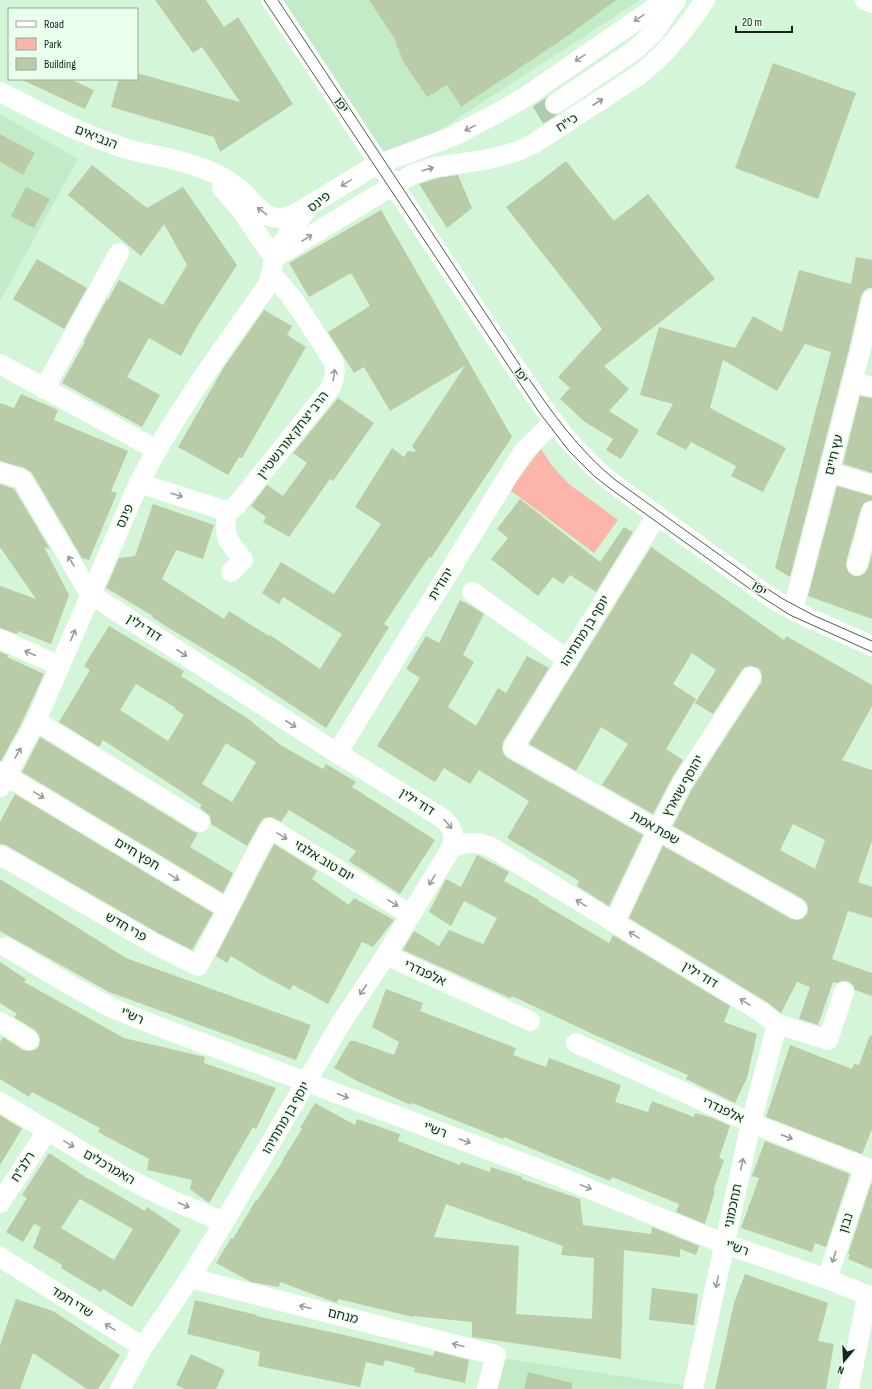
<svg xmlns="http://www.w3.org/2000/svg" width="872" height="1389" viewBox="0 0 872 1389" font-family="'Sofia Sans Condensed','Noto Sans Hebrew',sans-serif">
	<style>
		.built { fill: #c4ebc8 }
		.green { fill: #fbb5aa }
		.building { fill: #bacca7; fill-rule: evenodd }
		.lines { fill: none; stroke-linecap: round; stroke-linejoin: round }
		.minor-tunnel { stroke: #aecbb2; stroke-width: 20; stroke-dasharray: 20 10; stroke-linecap: butt }
		.minor { stroke: #fff; stroke-width: 20 }
		.tram { stroke: #4b5d4e; stroke-width: 1 }
		.oneway { stroke: #989d98 }
		.labels { text-anchor: middle; dominant-baseline: central; stroke-width: 3; stroke-linejoin: round; paint-order: stroke }
		.street-label { font-size: 13px; fill: #19251b; stroke: #eaffed }
	</style>
	<rect width="100%" height="100%" fill="#d3f5d8"/>
	<!-- built -->
	<g class="built">
		<path d="M271,0H640L444,127L384,161Z"/>
		<path d="M0,114L78,159L0,301Z"/>
		<path d="M501,1358L686,1386L685,1389H492Z"/>
	</g>
	<!-- green -->
	<path class="green" d="M541,449L553,467L569,484L618,520L594,553L510,490Z"/>
	<!-- building -->
	<g class="building">
		<path d="M155,0H206L224,27L238,17L293,104L220,152L214,137L111,107L119,79H137V73L240,102L202,47L193,53Z"/>
		<path d="M369,0H616L569,35L461,107L447,85L427,97L403,61L394,38Z"/>
		<path d="M773,63L856,93L818,199L735,168Z"/>
		<path d="M20,79H70L94,90L85,109Z"/>
		<path d="M0,134L35,153L23,175L0,162Z"/>
		<path d="M566,161L614,221L648,194L715,279L604,366L629,389L609,411L639,430L621,459L606,450L613,439L585,422L560,399L570,388L558,377L602,329L506,207Z"/>
		<path d="M92,165L147,208L183,187L237,265L198,325L181,356L149,338L127,377L160,395L142,427L62,383L85,342L84,341L107,299L108,300L119,280L163,305L187,265L164,224L141,256L68,195Z"/>
		<path d="M458,175L472,208L447,228L419,184L438,178Z"/>
		<path d="M26,187L50,199L34,228L11,216Z"/>
		<path d="M381,210L512,437L431,558L429,557L384,624L389,627L326,728L237,669L164,625L152,617L153,616L106,588L119,558L135,556L153,504L214,525L203,559L176,550L162,579L224,619L229,611L269,636L270,635L320,669L342,634L283,597L279,604L262,593L281,562L334,594L381,524L355,507L392,448L404,457L408,451L416,452L412,446L465,366L390,411L364,367L354,373L328,332L370,306L351,273L309,297L289,263Z"/>
		<path d="M856,257L872,260V288H868L864,291L861,296L849,349L790,577L775,568L831,352L805,344L777,391L723,360L710,408L786,448L763,492L731,476L736,466L691,442L686,450L656,434L673,404L640,395L659,327L735,348L753,316L782,332L799,270L851,284Z"/>
		<path d="M37,259L87,288L64,329L13,299Z"/>
		<path d="M264,310L292,326L287,335L306,347L242,458L239,457L228,475L178,447L224,367Z"/>
		<path d="M21,394L58,410L54,420L128,451L111,491L117,493L89,560L82,558L32,473L25,468L0,461V403L14,408Z"/>
		<path d="M860,396L872,398V473L843,464Z"/>
		<path d="M338,398L374,423L333,481L330,479L289,537L263,522L266,517L251,506L267,485L283,496L307,463L293,453Z"/>
		<path d="M0,484L14,489L50,549L44,547L69,595L51,644L18,631L17,634L0,628V586L36,599L0,547Z"/>
		<path d="M837,486L872,496V500L864,503L861,508L846,562V567L849,573L854,576H860L865,573L868,568L872,554V619L808,596Z"/>
		<path d="M520,499L600,562L624,527L633,532L596,592L570,575L563,584L553,577L538,596L491,559L508,538L497,529Z"/>
		<path d="M651,547L784,640L786,636L872,685V706L842,760L872,770V841L858,882L872,887V918L848,911L832,959L872,973V996L855,990L853,985L848,981H842L837,983L833,982L818,1025L799,1019L810,987L797,982L781,1013L767,1002L629,918L663,846L791,919L797,920L802,919L807,914L808,909L807,904L803,899L673,826L692,789L761,683L762,677L761,671L758,668L751,666L745,667L742,670L713,714L695,703L716,670L692,653L673,684L696,699L666,749L683,760L672,778L653,814L602,785L628,744L601,727L576,771L529,744ZM793,824L825,840L815,869L780,850Z"/>
		<path d="M460,600L473,607L484,614L463,655L474,662L448,707L476,726L498,688L506,693L527,656L549,668L503,742L502,747L503,753L507,758L643,835L609,906L577,886L579,881L507,838L529,801L479,770L470,784L444,768L435,782L377,746L420,678L406,669L426,636L439,643Z"/>
		<path d="M109,626L184,671L181,676L253,722V723L282,746L323,769L326,764L356,782L352,787L435,840L400,894L349,861L356,851L289,810L281,822L271,817L264,818L260,823L247,846L211,824L210,816L200,808L202,805L103,740L99,747L59,722L90,670L84,666ZM136,684L176,708L175,709L184,715L168,741L120,710ZM226,743L256,762L232,802L202,784Z"/>
		<path d="M0,652L8,655L7,657L44,674L21,724L1,761H0Z"/>
		<path d="M40,737L194,832L198,833L190,847L233,873L223,893L22,772Z"/>
		<path d="M15,794L213,913L192,950L158,933L6,845L0,844V822Z"/>
		<path d="M274,844L317,871L312,879L349,905L354,898L394,920L373,947L362,942L328,1004L293,985L290,990L260,974L231,956L227,963L216,956Z"/>
		<path d="M477,855L509,872L504,881L539,900L538,901L609,943L613,935L730,1006L724,1022L757,1034L747,1078L735,1103L686,1079L688,1075L597,1036L512,996L510,998L403,950L414,931L439,946L449,930L483,944L497,918L464,901L451,926L429,912L446,879L461,887Z"/>
		<path d="M0,879L126,958L311,1025L296,1060L109,992L0,931Z"/>
		<path d="M0,962L26,979L24,982L124,1038L205,1057L204,1063L276,1088L256,1129L253,1127L209,1203L190,1189L192,1180L147,1170L149,1159L98,1132L100,1128L32,1092L29,1097L0,1079V1042L3,1037L23,1050L28,1051L35,1050L39,1046L40,1040L39,1035L35,1030L14,1017L17,1014L0,1003Z"/>
		<path d="M386,989L423,1003L420,1011L516,1048L513,1055L546,1067L549,1058L621,1085L615,1102L648,1112L652,1101L694,1117L695,1113L713,1118L730,1126L719,1158L724,1160L713,1191H715L705,1224L676,1212L679,1204L612,1177L610,1181L504,1137L503,1139L412,1103L411,1105L359,1082L334,1068L350,1041H355L394,1055L399,1042L372,1027Z"/>
		<path d="M870,1035L872,1036V1129L862,1154L766,1117L790,1045L852,1069L854,1064L859,1065Z"/>
		<path d="M315,1103L355,1125L357,1119L400,1134L398,1141L460,1165L461,1162L490,1172L491,1167L522,1177V1179L580,1199L583,1225L651,1234L652,1227L699,1246L696,1255L680,1249V1257L624,1250L621,1359L472,1337V1322L413,1316V1317L338,1299L337,1303L280,1282L279,1287L251,1282L216,1263L231,1238L233,1239L256,1200L257,1201L284,1159H283L302,1129L300,1128ZM446,1204L563,1246L561,1255L594,1258L592,1319L516,1314L519,1246L434,1237Z"/>
		<path d="M0,1115L22,1129L0,1165Z"/>
		<path d="M765,1141L850,1174L826,1247L815,1243L812,1252L741,1228L759,1178L752,1176Z"/>
		<path d="M49,1153L90,1180V1179L145,1211L147,1207L181,1230L132,1307L103,1289L101,1292L61,1268L62,1265L33,1248L41,1227L34,1224L23,1242L6,1232L27,1198L22,1195ZM80,1199L133,1229L114,1260L61,1228Z"/>
		<path d="M871,1184L872,1185V1269L848,1259L850,1255L848,1254Z"/>
		<path d="M745,1274L828,1303L818,1341L834,1344L826,1389H715L734,1303Z"/>
		<path d="M652,1288L698,1294L694,1325L649,1320Z"/>
		<path d="M16,1299L53,1311L120,1355L98,1389H87L33,1353L20,1389H0V1345Z"/>
		<path d="M195,1300L257,1315L256,1316L340,1334L433,1356L435,1351L469,1360L465,1383L414,1372L415,1368L385,1360L383,1366L366,1362L360,1387L258,1366L260,1352L237,1346V1344L236,1346L187,1334Z"/>
		<path d="M191,1354L225,1370L216,1389H185L176,1385Z"/>
		<path d="M528,1372L572,1383V1389H524Z"/>
	</g>
	<g class="lines">
		<!-- minor-tunnel -->
		<path class="minor-tunnel" d="M538,115L555,104"/>
		<!-- minor -->
		<g class="minor">
			<path d="M271,0C339,102 406,205 475,307C492,333 510,359 527,384C552,421 577,455 611,482L760,590L780,603L807,617L872,646"/>
			<path d="M865,0L872,3"/>
			<path d="M0,92C41,113 83,135 127,149C140,153 154,155 168,158C184,162 200,167 214,173C224,178 234,184 242,191C251,200 259,213 272,217C286,221 297,213 309,206"/>
			<path d="M555,104L635,50L653,33L676,0"/>
			<path d="M222,188L241,210L274,258"/>
			<path d="M277,256L379,194L413,174L435,167L484,160L501,156L518,151L533,144L639,75C667,53 685,30 705,0"/>
			<path d="M0,364L157,450"/>
			<path d="M853,382L872,387"/>
			<path d="M44,389L119,253"/>
			<path d="M0,472L22,479L90,594L337,753L442,818C452,826 456,834 452,847L386,955L341,1023L224,1222L190,1278L143,1347L120,1389"/>
			<path d="M829,472L872,485"/>
			<path d="M139,483L226,511L235,507L329,390C334,380 337,372 333,361C314,333 296,297 271,275"/>
			<path d="M226,511V531L228,540L243,560L231,572"/>
			<path d="M657,515L513,748L797,909"/>
			<path d="M857,565L872,511"/>
			<path d="M472,592L568,660"/>
			<path d="M793,610L860,352L872,299"/>
			<path d="M0,639L60,666"/>
			<path d="M36,721L200,822"/>
			<path d="M337,753L523,452L554,422"/>
			<path d="M0,772L228,909L251,863L270,828L411,915"/>
			<path d="M0,787L36,721L139,483C175,413 222,350 267,286L271,275L274,258L289,233L310,205L374,166L451,137L494,115L525,97L666,0"/>
			<path d="M452,847C465,842 476,841 489,846L761,1012L777,1024L828,1040L844,992"/>
			<path d="M0,855L153,943L198,966L228,909"/>
			<path d="M614,923L658,830L682,783L751,677"/>
			<path d="M6,947L77,989L110,1007L149,1023L555,1175L725,1244L827,1279L872,1297"/>
			<path d="M386,955L530,1021"/>
			<path d="M0,1022L29,1040"/>
			<path d="M576,1043L751,1123L872,1170"/>
			<path d="M0,1102L123,1176L169,1199L224,1222"/>
			<path d="M0,1203L47,1131"/>
			<path d="M0,1257L143,1347"/>
			<path d="M190,1278L496,1355L487,1389"/>
			<path d="M827,1279L865,1167"/>
			<path d="M693,1389L751,1123L777,1024"/>
			<path d="M849,1389L867,1296"/>
		</g>
		<!-- tram -->
		<g class="tram">
			<path d="M264,0L539,412L569,451L593,475L608,487L757,594L790,615L872,652"/>
			<path d="M278,0L527,376C553,414 578,449 614,479L763,586L783,599L815,616L872,641"/>
		</g>
	</g>
	<!-- one-way arrows -->
	<defs><path id="oneway-shaft" d="M-6 0H5M1.5-3L5.5 0L1.5 3" fill="none" stroke-width="1.6" stroke-linecap="round" stroke-linejoin="round"/></defs>
	<g class="oneway">
		<use href="#oneway-shaft" transform="translate(639 18) rotate(146)"/>
		<use href="#oneway-shaft" transform="translate(580 58) rotate(146)"/>
		<use href="#oneway-shaft" transform="translate(598 102) rotate(-33)"/>
		<use href="#oneway-shaft" transform="translate(470 128) rotate(154)"/>
		<use href="#oneway-shaft" transform="translate(428 169) rotate(-16)"/>
		<use href="#oneway-shaft" transform="translate(346 183) rotate(148)"/>
		<use href="#oneway-shaft" transform="translate(262 211) rotate(-143)"/>
		<use href="#oneway-shaft" transform="translate(307 238) rotate(-32)"/>
		<use href="#oneway-shaft" transform="translate(334 375) rotate(-82)"/>
		<use href="#oneway-shaft" transform="translate(177 495) rotate(18)"/>
		<use href="#oneway-shaft" transform="translate(71 561) rotate(-121)"/>
		<use href="#oneway-shaft" transform="translate(73 635) rotate(-67)"/>
		<use href="#oneway-shaft" transform="translate(30 653) rotate(-156)"/>
		<use href="#oneway-shaft" transform="translate(182 653) rotate(33)"/>
		<use href="#oneway-shaft" transform="translate(291 724) rotate(33)"/>
		<use href="#oneway-shaft" transform="translate(18 753) rotate(-60)"/>
		<use href="#oneway-shaft" transform="translate(39 795) rotate(31)"/>
		<use href="#oneway-shaft" transform="translate(448 824) rotate(49)"/>
		<use href="#oneway-shaft" transform="translate(282 836) rotate(31)"/>
		<use href="#oneway-shaft" transform="translate(174 877) rotate(31)"/>
		<use href="#oneway-shaft" transform="translate(432 880) rotate(121)"/>
		<use href="#oneway-shaft" transform="translate(393 903) rotate(31)"/>
		<use href="#oneway-shaft" transform="translate(581 903) rotate(-149)"/>
		<use href="#oneway-shaft" transform="translate(634 935) rotate(-149)"/>
		<use href="#oneway-shaft" transform="translate(363 990) rotate(124)"/>
		<use href="#oneway-shaft" transform="translate(745 1002) rotate(-149)"/>
		<use href="#oneway-shaft" transform="translate(343 1096) rotate(21)"/>
		<use href="#oneway-shaft" transform="translate(787 1137) rotate(21)"/>
		<use href="#oneway-shaft" transform="translate(465 1141) rotate(20)"/>
		<use href="#oneway-shaft" transform="translate(69 1144) rotate(31)"/>
		<use href="#oneway-shaft" transform="translate(742 1164) rotate(-78)"/>
		<use href="#oneway-shaft" transform="translate(586 1187) rotate(22)"/>
		<use href="#oneway-shaft" transform="translate(184 1205) rotate(23)"/>
		<use href="#oneway-shaft" transform="translate(834 1257) rotate(108)"/>
		<use href="#oneway-shaft" transform="translate(717 1282) rotate(102)"/>
		<use href="#oneway-shaft" transform="translate(305 1307) rotate(-166)"/>
		<use href="#oneway-shaft" transform="translate(110 1327) rotate(-148)"/>
		<use href="#oneway-shaft" transform="translate(458 1345) rotate(-166)"/>
	</g>
	<g class="labels">
		<!-- street labels -->
		<g class="street-label">
			<text transform="translate(341 105) rotate(56)">יפו</text>
			<text transform="translate(567 123) rotate(-33)">כי"ח</text>
			<text transform="translate(96 137) rotate(22)">הנביאים</text>
			<text transform="translate(319 202) rotate(-38)">פינס</text>
			<text transform="translate(521 375) rotate(56)">יפו</text>
			<text transform="translate(293 435) rotate(-52)">הרב יצחק אורנשטיין</text>
			<text transform="translate(834 455) rotate(-76)">עץ חיים</text>
			<text transform="translate(125 516) rotate(-66)">פינס</text>
			<text transform="translate(441 584) rotate(-58)">יהודית</text>
			<text transform="translate(759 589) rotate(34)">יפו</text>
			<text transform="translate(144 628) rotate(33)">דוד ילין</text>
			<text transform="translate(585 631) rotate(-58)">יוסף בן מתתיהו</text>
			<text transform="translate(683 786) rotate(-60)">יהוסף שוארץ</text>
			<text transform="translate(417 802) rotate(32)">דוד ילין</text>
			<text transform="translate(655 828) rotate(30)">שפת אמת</text>
			<text transform="translate(137 854) rotate(31)">חפץ חיים</text>
			<text transform="translate(324 861) rotate(31)">יום טוב אלגזי</text>
			<text transform="translate(126 927) rotate(30)">פרי חדש</text>
			<text transform="translate(425 973) rotate(25)">אלפנדרי</text>
			<text transform="translate(700 975) rotate(31)">דוד ילין</text>
			<text transform="translate(132 1016) rotate(23)">רש"י</text>
			<text transform="translate(723 1110) rotate(25)">אלפנדרי</text>
			<text transform="translate(286 1118) rotate(-60)">יוסף בן מתתיהו</text>
			<text transform="translate(435 1130) rotate(20)">רש"י</text>
			<text transform="translate(23 1167) rotate(-57)">רלב"ח</text>
			<text transform="translate(109 1167) rotate(30)">האמרכלים</text>
			<text transform="translate(733 1206) rotate(-78)">תחכמוני</text>
			<text transform="translate(846 1223) rotate(-72)">נבון</text>
			<text transform="translate(737 1248) rotate(20)">רש"י</text>
			<text transform="translate(72 1302) rotate(32)">שדי חמד</text>
			<text transform="translate(343 1316) rotate(14)">מנחם</text>
		</g>
	</g>
	<!-- legend -->
	<rect x="8" y="8" width="130" height="72" fill="#eaffed" stroke="#96a899"/>
	<rect x="16" y="21" width="20" height="6" fill="#ffffff" stroke="#96a899"/>
	<text x="44" y="28" font-size="12" fill="#19251b">Road</text>
	<rect x="16" y="38" width="20" height="12" fill="#fbb5aa" stroke="#96a899"/>
	<text x="44" y="48" font-size="12" fill="#19251b">Park</text>
	<rect x="16" y="58" width="20" height="12" fill="#bacca7" stroke="#96a899"/>
	<text x="44" y="68" font-size="12" fill="#19251b">Building</text>
	<!-- north arrow -->
	<g transform="translate(844 1361) rotate(199)" stroke="#eaffed" stroke-width="3" paint-order="stroke">
	<path d="M0-3L7 15L0 10L-7 15Z" fill="#19251b"/>
	<text y="-6" font-size="11" font-weight="bold" text-anchor="middle" fill="#19251b">N</text>
	</g>
	<!-- scale -->
	<path d="M736 26v6h56v-6" fill="none" stroke="#19251b" stroke-width="2"/>
	<text x="742" y="26" font-size="12" fill="#19251b" stroke="#eaffed" stroke-width="3" paint-order="stroke">20 m</text>
</svg>
